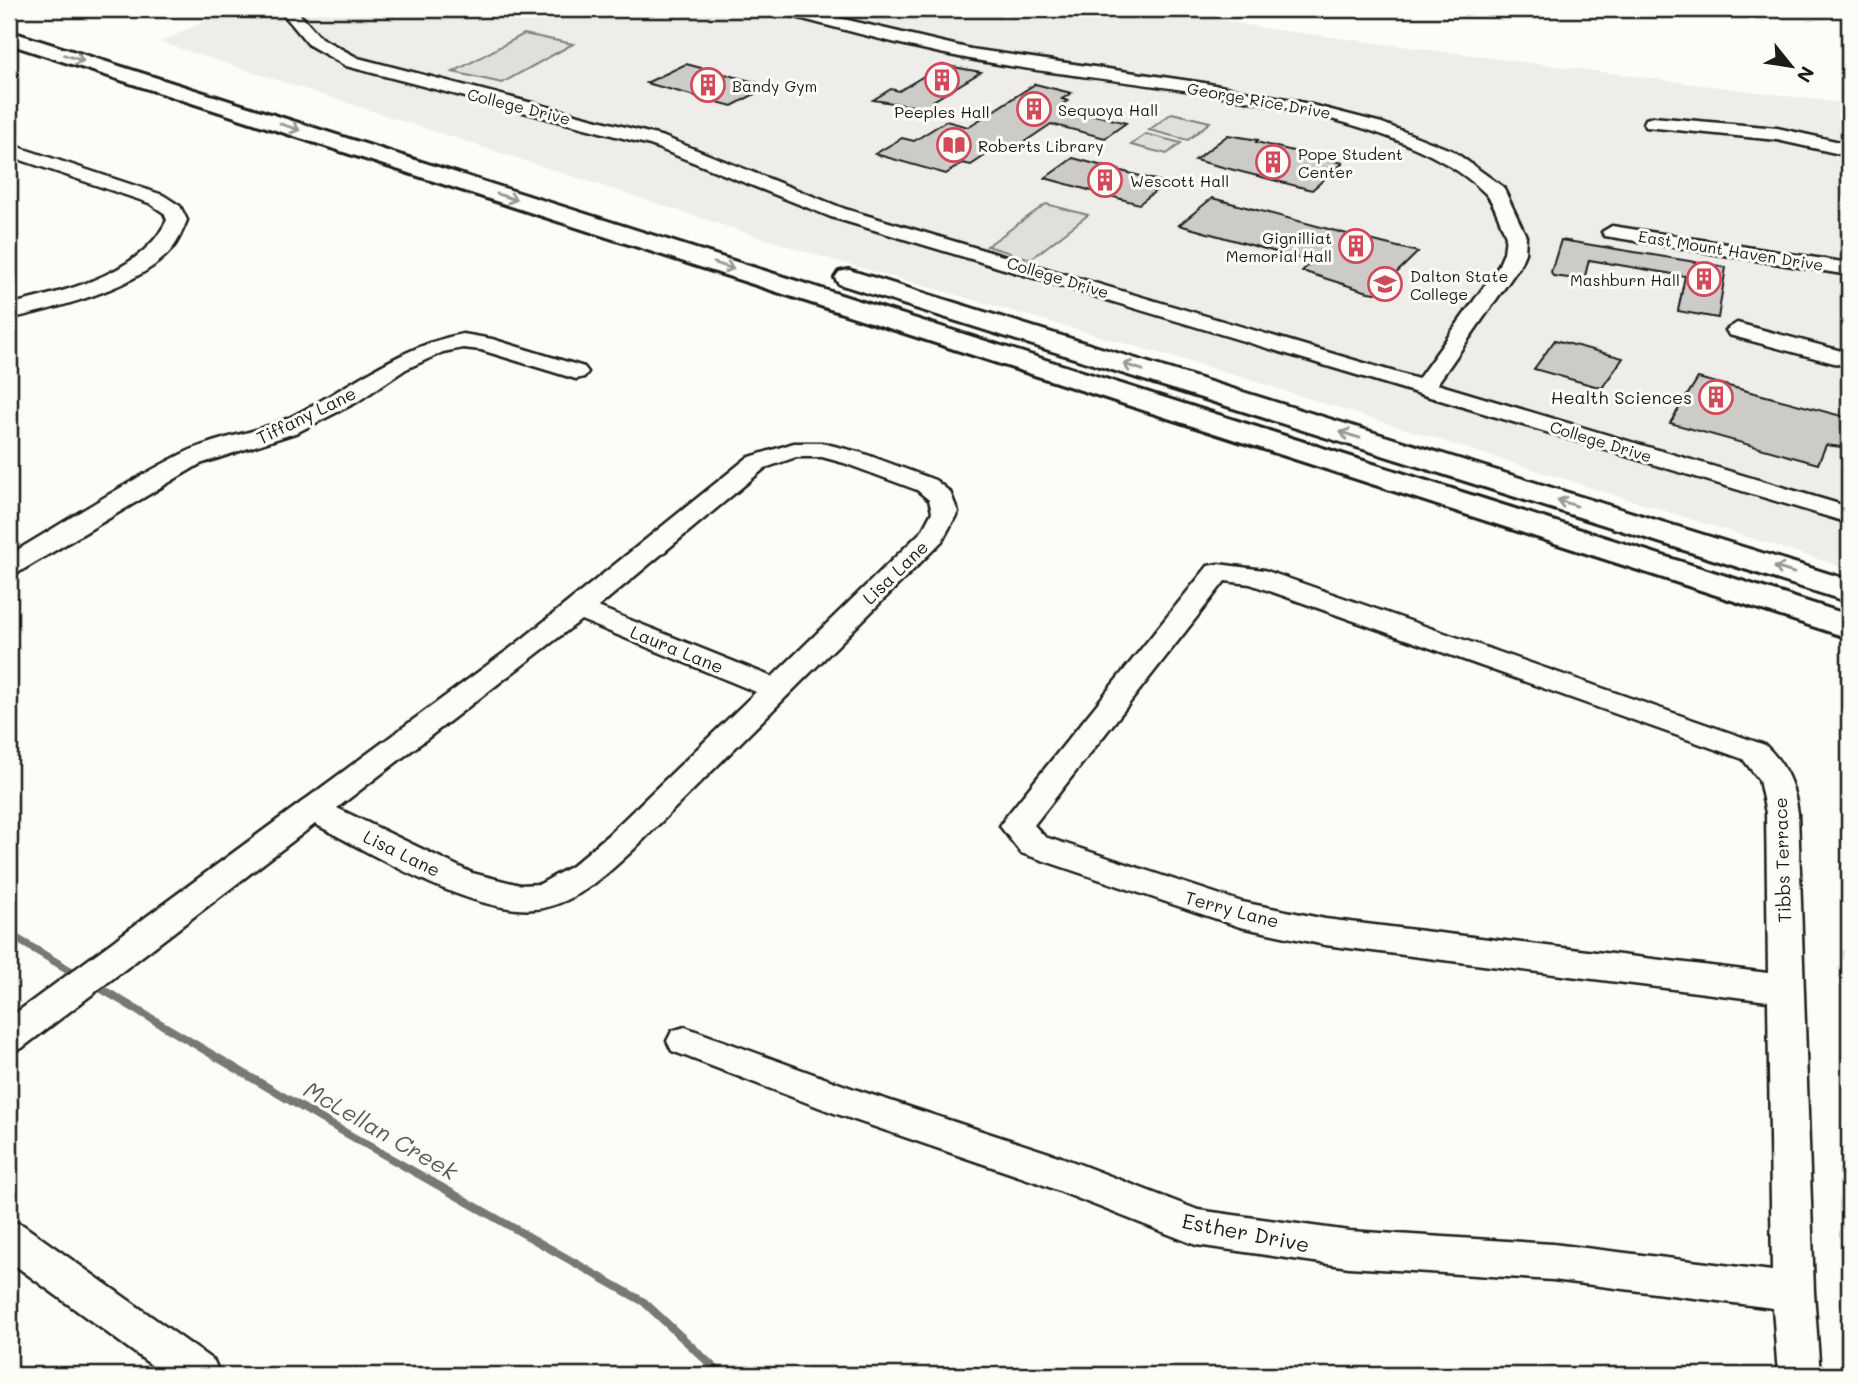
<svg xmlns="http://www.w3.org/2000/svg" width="1858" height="1384" viewBox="0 0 1858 1384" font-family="Mali,sans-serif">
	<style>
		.built { fill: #eeede9 }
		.green { fill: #e0dfdb; stroke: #7e7e7c; stroke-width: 2 }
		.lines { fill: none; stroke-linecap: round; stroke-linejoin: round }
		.stream { stroke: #797876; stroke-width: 8 }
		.building { fill: #cccbc8; stroke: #1c1c1c; stroke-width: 2 }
		.minor-casing { stroke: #1c1c1c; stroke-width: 5 }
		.highway-casing { stroke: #1c1c1c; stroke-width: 6 }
		.minor { fill: #fdfcf7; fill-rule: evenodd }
		.highway { fill: #fdfcf7; fill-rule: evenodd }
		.oneway { stroke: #989794 }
		.labels { text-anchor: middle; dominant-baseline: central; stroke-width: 6; stroke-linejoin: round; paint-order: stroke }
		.far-poi-label { font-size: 16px; fill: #1c1c1c; stroke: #fdfcf7; text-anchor: start }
		.far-street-label { font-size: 16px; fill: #1c1c1c; stroke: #fdfcf7 }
		.poi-label { font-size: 18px; fill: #1c1c1c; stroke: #fdfcf7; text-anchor: end }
		.street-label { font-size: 18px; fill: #1c1c1c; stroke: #fdfcf7 }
		.near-street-label { font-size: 21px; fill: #1c1c1c; stroke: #fdfcf7 }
		.near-water-label { font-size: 23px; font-style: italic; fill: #5a5a58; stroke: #fdfcf7 }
	</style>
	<rect width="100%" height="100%" fill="#fdfcf7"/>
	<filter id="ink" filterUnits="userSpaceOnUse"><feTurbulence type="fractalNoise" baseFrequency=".0143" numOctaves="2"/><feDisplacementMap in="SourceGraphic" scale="14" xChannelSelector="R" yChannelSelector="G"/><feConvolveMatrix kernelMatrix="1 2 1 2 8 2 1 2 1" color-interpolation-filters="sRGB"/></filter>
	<g filter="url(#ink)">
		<!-- built -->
		<path class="built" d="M231,9H1162L1262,28L1849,104V569L1225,372L806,252L160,42Z"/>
		<!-- green -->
		<g class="green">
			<path d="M524,34L573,44L502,83L453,72Z"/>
			<path d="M1172,113L1210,122L1188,140L1149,130Z"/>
			<path d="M1146,134L1181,143L1167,154L1131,145Z"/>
			<path d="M1046,204L1088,215L1031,259L987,246Z"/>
		</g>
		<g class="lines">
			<!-- stream -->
			<g class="stream">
				<path d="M9,934L76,974"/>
				<path d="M95,985L323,1120L644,1302L722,1375"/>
			</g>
		</g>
		<!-- building -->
		<g class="building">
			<path d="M686,64L770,86L732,106L646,83Z"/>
			<path d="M942,65L981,72L933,101L932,109L873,100L891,89L899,91Z"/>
			<path d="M1035,84L1071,93L1062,99L1068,101L1059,106L1126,123L1105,138L1051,124L1008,153L995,149L971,165L962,163L946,174L875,154L902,138L914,141L946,121L968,127Z"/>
			<path d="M1228,135L1258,140L1256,142L1343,163L1312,190L1195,160Z"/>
			<path d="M1073,158L1166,183L1139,204L1045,178Z"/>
			<path d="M1212,198L1362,238L1418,252L1376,293L1368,292L1302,271L1312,262L1179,225Z"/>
			<path d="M1561,240L1726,267L1718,318L1678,311L1685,276L1589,260L1584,280L1553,276L1551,272Z"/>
			<path d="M1555,340L1623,358L1602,388L1534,369Z"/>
			<path d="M1698,378L1849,418V448L1826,445L1818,464L1670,423Z"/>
		</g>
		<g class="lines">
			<!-- minor casing -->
			<g class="minor-casing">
				<g id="minor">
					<path d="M279,9H295L321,38L358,58L664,137L845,209L1418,379L1498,267L1504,253L1506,236C1500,223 1495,203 1485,193C1392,100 1127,86 998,64C924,52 850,31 776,12L774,9H801L971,49L1204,83L1292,100L1382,123L1453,151L1503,187L1526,236L1525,253L1519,267L1437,384L1849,507V523L831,217L650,145L346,66L309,45Z"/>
					<path d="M1653,117L1777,128L1849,144V156L1777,140L1646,127L1644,123L1646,119Z"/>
					<path d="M9,144L163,195L180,206L187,220C183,230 179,240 172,249C139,288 57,308 9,319V305C64,291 141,275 167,220L164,213L149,203L9,156Z"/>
					<path d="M1612,226L1849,263V275L1605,236L1602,232Z"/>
					<path d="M1737,323L1849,353V367L1729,335L1726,330Z"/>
					<path d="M463,334L492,339L584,367L588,372L584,377L576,379L481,350L463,348L443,352L406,369L357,402L298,432L200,464L19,572L9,574V555C65,522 121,485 180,455C214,437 256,434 291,417C349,388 399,346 463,334Z"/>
					<path d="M794,443H822L862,453L935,480L950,492L958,512L942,541L632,851C606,875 578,901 543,908C481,920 370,853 315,824L22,1048L9,1052V1018L516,644L747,458ZM796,457H822L844,463L917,490L929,500L932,512L922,531L772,677L598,607L765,468ZM581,620L756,692L608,835L572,866L540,884L520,885L472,873L337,808Z"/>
					<path d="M1218,564L1264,570L1765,745C1786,765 1794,785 1798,813L1814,1292L1820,1375H1778L1773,1308L1553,1280L1349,1267L1196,1245L1036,1182L834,1113L672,1051L667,1041L672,1031L685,1027L857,1090L1061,1157L1198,1210L1349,1231L1553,1244L1772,1271L1768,1001L1325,945L1240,927L1021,853L1000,826L1005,818L1208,566ZM1225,581L1250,584L1743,759L1759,780L1766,813L1768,973L1325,919L1242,902L1045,837L1034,825Z"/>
					<path d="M9,1220L23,1225L214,1361L220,1375H165L9,1261Z"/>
				</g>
			</g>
			<!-- highway casing -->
			<g class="highway-casing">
				<g id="highway">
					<path d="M9,31L1849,615V638L9,44Z"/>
					<path d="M849,270L1849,580V602L839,284L835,278L839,272Z"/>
				</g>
			</g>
			<!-- minor -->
			<use href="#minor" class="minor"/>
			<!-- highway -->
			<use href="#highway" class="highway"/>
		</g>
		<!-- one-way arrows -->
		<defs><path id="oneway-shaft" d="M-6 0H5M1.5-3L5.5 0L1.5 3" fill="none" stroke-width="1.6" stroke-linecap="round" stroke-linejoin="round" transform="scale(1.75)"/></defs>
		<g class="oneway">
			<use href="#oneway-shaft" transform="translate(74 58) rotate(18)"/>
			<use href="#oneway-shaft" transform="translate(290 127) rotate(18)"/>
			<use href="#oneway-shaft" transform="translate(507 197) rotate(18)"/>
			<use href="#oneway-shaft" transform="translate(724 266) rotate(18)"/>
			<use href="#oneway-shaft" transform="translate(1133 367) rotate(-163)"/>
			<use href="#oneway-shaft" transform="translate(1350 435) rotate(-163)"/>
			<use href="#oneway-shaft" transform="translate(1567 503) rotate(-163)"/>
			<use href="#oneway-shaft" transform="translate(1784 570) rotate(-163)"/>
		</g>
	</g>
	<!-- icons -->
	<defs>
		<g id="building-ring" transform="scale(1.75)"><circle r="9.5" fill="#fdfcf7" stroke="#d1495b" stroke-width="1.5"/><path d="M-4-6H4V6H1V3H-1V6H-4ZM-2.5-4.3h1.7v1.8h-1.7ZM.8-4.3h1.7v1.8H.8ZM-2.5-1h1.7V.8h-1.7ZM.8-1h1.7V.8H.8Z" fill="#d1495b"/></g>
		<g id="library-ring" transform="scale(1.75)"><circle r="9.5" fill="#fdfcf7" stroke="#d1495b" stroke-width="1.5"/><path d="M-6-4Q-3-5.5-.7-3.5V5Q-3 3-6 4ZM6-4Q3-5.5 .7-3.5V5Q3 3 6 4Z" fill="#d1495b"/></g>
		<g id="university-ring" transform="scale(1.75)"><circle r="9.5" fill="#fdfcf7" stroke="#d1495b" stroke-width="1.5"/><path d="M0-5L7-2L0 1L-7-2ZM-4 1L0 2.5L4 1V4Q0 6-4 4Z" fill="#d1495b"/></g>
	</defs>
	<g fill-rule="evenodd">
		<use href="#building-ring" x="942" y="80"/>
		<use href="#building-ring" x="708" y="85"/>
		<use href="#building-ring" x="1034" y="109"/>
		<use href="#library-ring" x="954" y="145"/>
		<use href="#building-ring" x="1273" y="162"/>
		<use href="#building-ring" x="1105" y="180"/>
		<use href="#building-ring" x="1356" y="246"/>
		<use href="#building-ring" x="1704" y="279"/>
		<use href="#university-ring" x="1385" y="284"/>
		<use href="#building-ring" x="1716" y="397"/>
	</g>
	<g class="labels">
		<!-- far-poi labels -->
		<g class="far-poi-label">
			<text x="732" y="85">Bandy Gym</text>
			<text x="1058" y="109">Sequoya Hall</text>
			<text x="942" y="111" text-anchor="middle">Peeples Hall</text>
			<text x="978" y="145">Roberts Library</text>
			<text x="1298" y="153">Pope Student<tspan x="1298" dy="18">Center</tspan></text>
			<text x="1130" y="180">Wescott Hall</text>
			<text x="1332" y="237" text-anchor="end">Gignilliat<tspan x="1332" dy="18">Memorial Hall</tspan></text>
			<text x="1410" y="275">Dalton State<tspan x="1410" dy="18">College</tspan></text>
			<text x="1680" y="279" text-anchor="end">Mashburn Hall</text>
		</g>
		<!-- far-street labels -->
		<g class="far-street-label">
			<text transform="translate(1259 100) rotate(10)">George Rice Drive</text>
			<text transform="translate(519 106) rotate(14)">College Drive</text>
			<text transform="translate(1731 250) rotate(9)">East Mount Haven Drive</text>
			<text transform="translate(1058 277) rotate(17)">College Drive</text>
			<text transform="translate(1601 441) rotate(17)">College Drive</text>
		</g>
		<!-- poi labels -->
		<g class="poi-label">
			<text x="1692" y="397">Health Sciences</text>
		</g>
		<!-- street labels -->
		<g class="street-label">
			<text transform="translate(306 415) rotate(-26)">Tiffany Lane</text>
			<text transform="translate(895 572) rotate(-44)">Lisa Lane</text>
			<text transform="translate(677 649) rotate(22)">Laura Lane</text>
			<text transform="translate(402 853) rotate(26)">Lisa Lane</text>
			<text transform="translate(1782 860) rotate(-92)">Tibbs Terrace</text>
			<text transform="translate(1232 909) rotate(15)">Terry Lane</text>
		</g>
		<!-- near-street labels -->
		<g class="near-street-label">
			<text transform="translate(1246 1232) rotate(11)">Esther Drive</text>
		</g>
		<!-- near-water labels -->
		<g class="near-water-label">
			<text transform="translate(381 1130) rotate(30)">McLellan Creek</text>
		</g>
	</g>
	<!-- margin -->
	<rect width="1858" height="1384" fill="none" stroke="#fdfcf7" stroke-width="35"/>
	<rect x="18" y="18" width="1823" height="1349" fill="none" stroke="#1c1c1c" stroke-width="2.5" filter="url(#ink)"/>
	<!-- north arrow -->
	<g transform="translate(1791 66) rotate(120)" stroke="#fdfcf7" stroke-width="5" paint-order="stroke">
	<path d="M0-5L12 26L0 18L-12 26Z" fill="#1c1c1c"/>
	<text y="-10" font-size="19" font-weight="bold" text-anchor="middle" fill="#1c1c1c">N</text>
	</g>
</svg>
